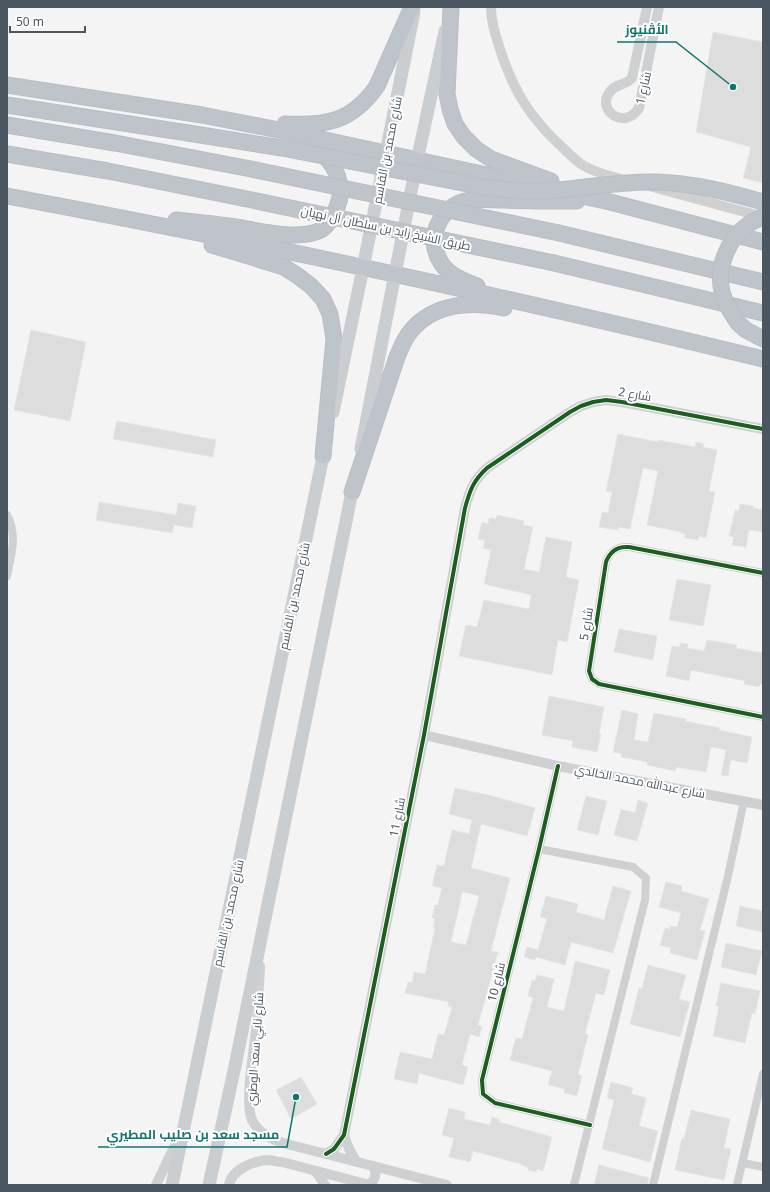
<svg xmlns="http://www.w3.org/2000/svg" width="770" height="1192" viewBox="0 0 770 1192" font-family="'Noto Sans',Cairo,sans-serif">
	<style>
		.building { fill: #ddddde; stroke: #e5e6e7; fill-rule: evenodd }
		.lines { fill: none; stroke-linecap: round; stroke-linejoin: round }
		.motorway-casing { stroke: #b9bec3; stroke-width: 17 }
		.minor { stroke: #ced0d2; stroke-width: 8 }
		.tertiary { stroke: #ced0d2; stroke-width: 10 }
		.primary { stroke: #caced1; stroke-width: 13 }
		.motorway { stroke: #bec4c9; stroke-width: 15 }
		.motorway-bridge-casing { stroke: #b9bec3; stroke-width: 17; stroke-linecap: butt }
		.motorway-bridge { stroke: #bec4c9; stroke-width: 15 }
		.cycleway-casing { stroke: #fff; stroke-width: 6 }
		.cycleway { stroke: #1b5e20; stroke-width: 4 }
		.labels { text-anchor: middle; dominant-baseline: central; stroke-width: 4; stroke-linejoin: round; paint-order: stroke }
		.street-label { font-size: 12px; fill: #4a5661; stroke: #fff }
		.leader { fill: none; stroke: #0f766e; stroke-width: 1.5 }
		.callout-dot { fill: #0f766e; stroke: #fff; stroke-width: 1.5 }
		.callout-label { font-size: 13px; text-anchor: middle; font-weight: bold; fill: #0f766e; stroke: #fff; stroke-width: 4; stroke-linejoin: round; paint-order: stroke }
	</style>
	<rect width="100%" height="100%" fill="#f4f4f4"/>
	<!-- building -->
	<g class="building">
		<path d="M713,32L763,42V183L743,178L751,147L696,132Z"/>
		<path d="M31,330L86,342L70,421L14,410Z"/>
		<path d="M117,421L216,440L213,457L113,439Z"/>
		<path d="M618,434L658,442L659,440L695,447L696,442L704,444L703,447L717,450L709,491L715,492L706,538L699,536L698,540L685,538V534L681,533V532L647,525L658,471L643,468L630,529L619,527L618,530L599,527L602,512L608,513L612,492L606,491Z"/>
		<path d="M99,502L176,515L178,503L196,506L192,528L174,525L172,533L96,520Z"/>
		<path d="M740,504L754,506L753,508L763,510V532L749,530L746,547L732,545L734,537L729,536L735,510L739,511Z"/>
		<path d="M497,515L524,521L523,525L533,527L524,569L539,572L546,537L572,542L566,577L579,580L567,642L558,640L552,675L459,656L466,625L477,627L484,600L529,609L531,595L484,584L491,550L483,548L485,540L478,539L482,522L488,524L489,518L496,519Z"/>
		<path d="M677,579L711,585L703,626L669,620Z"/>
		<path d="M619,629L657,636L653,660L614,652Z"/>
		<path d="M707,640L737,645L736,648L763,653V685L760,684L759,687L744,684L745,681L691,670L689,681L666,676L672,646L680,647V643L688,644L687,648L704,651Z"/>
		<path d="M549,696L604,707L599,733L601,734L597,752L572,747L573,741L542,735Z"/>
		<path d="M622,710L638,714L634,740L648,742L654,713L686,719L685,721L720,728L719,730L752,737L747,763L731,760L728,776L721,775L726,750L711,747L706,772L676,767L675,771L647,765V762L621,757L622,754L613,752Z"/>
		<path d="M455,788L493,796L535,808L527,836L481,824L471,868L510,878L491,951L498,952L478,1025L482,1027L479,1037L470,1034L462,1065L468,1067L463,1085L419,1073L417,1084L394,1079L400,1052L432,1059L438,1034L444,1035L452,1007L448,1006L449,1002L405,993L408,982L412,983L414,972L425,974L435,928H433L435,919L432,918L435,905H438L442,888L432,886L437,865L444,866L452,830L469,834L472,820L449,814ZM464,892L479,896L466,945L451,942L462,893Z"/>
		<path d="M586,796L607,801L598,835L577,830Z"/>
		<path d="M638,800L648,803L637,841L614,835L621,809L635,813Z"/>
		<path d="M666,882L682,886L681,891L709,899L700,930L705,931L697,960L670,953L671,948L660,945L665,928L670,929V926L677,927L681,913L659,907Z"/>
		<path d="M613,886L631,891L613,953L571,942L565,965L536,957L535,960L524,957L527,947L538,950L547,919L540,917L546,896L578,904L576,912L604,920Z"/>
		<path d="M740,906L763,911V932L736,926Z"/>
		<path d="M726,943L762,951L756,975L721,967Z"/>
		<path d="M575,961L610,970L604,995L596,993L585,1034L588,1035L578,1074L582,1076L577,1096L564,1093L565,1089L548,1085L552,1071L510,1060L516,1038L522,1039L533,998L528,996L532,980L535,981L537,975L554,979L547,1007L564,1011Z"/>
		<path d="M648,965L686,975L679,999L690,1002L680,1037L630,1024L639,988L642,989Z"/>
		<path d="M721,983L760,991L755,1014L752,1013L745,1043L713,1036L719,1006H716Z"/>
		<path d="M301,1077L317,1104L291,1119L276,1090Z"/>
		<path d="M611,1082L633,1088L631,1094L646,1098L639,1126L658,1131L650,1162L602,1149L614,1100L607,1098Z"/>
		<path d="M449,1108L465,1112L464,1119L490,1125L492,1117L500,1120L499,1122L552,1137L543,1171L537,1169L536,1172L528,1170V1167L521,1165V1164L473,1151L470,1162L449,1157L454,1138L442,1135Z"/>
		<path d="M691,1110L730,1119L724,1148L731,1149L724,1180L675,1170L682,1138L684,1139Z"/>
		<path d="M599,1165L649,1178L647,1185H594Z"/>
	</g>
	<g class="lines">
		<!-- motorway casing -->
		<g class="motorway-casing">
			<g id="motorway">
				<path d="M451,7L447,94L450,109L455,124L464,137L476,149L491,159L551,181"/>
				<path d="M7,85L202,115L284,131L610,202L763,242"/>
				<path d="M7,105L188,133"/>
				<path d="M285,124C326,126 352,122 377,86L412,7"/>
				<path d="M7,125L115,143L251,169"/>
				<path d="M7,154L108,171L242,198"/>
				<path d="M7,196C260,243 512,298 763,359"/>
				<path d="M176,220C196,222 216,224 236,227C260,231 299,241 321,230C330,225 338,207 340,197C342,179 333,162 320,152"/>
				<path d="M559,233L763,282"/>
				<path d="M212,245L284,267L298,276L311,286L323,299L330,314L334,339L323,456"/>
				<path d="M554,263L763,313"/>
				<path d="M477,286C456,278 440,271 435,248C431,230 443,210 459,203C472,197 490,200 504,200C529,201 553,201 577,201"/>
				<path d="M738,323L746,330L763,339"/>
				<path d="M352,492L397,357C401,348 404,339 410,332C433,303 470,301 504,308"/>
			</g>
		</g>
		<!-- minor -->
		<g class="minor">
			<path d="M7,515C18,535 11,556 7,576"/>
			<path d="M763,573L629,547C617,546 610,551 606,562L589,671L592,679L599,684L763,717"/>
			<path d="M558,766L539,849L482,1080L483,1094L495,1103L590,1125"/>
			<path d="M539,849L633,867L646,878L645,900L574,1185"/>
			<path d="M743,1163L763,1167"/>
			<path d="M653,1185L728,876L744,801"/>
			<path d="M737,1185L763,1074"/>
		</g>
		<!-- tertiary -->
		<g class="tertiary">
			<path d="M491,7C491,22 496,37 501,52C514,92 531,119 563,148C569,154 576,161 584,166C596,173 610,176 624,180"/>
			<path d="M647,7L632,78C625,86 614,84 609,93C597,110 624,131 639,108L659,7"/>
			<path d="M649,186L763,217"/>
			<path d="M424,735L558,766L763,805"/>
			<path d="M260,966C259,984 258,1003 257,1022C255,1044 244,1102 252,1120C258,1133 271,1139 283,1143L447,1185"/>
			<path d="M344,1135C347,1145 350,1153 357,1162"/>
			<path d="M326,1154L334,1149L344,1135L424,735L465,508C470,490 473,481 487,468L570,412L581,406L593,402L606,400L622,402L763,429"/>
			<path d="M316,1172L325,1185"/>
			<path d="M156,1185L178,1139"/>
			<path d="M229,1185C232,1169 255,1160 270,1160C274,1161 278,1162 282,1162L370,1185"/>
			<path d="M369,1185C376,1179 377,1174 373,1166"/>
		</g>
		<!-- primary -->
		<g class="primary">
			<path d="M333,412L363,268L414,12"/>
			<path d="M361,449L417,161L445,31"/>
			<path d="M172,1185L325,447"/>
			<path d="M209,1185L235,1066L354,482"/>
		</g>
		<!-- motorway -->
		<use href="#motorway" class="motorway"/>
		<!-- motorway-bridge casing -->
		<g class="motorway-bridge-casing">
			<g id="motorway-bridge">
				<path d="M188,133L282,148L483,187C509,191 533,192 559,190C591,187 623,181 656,182C693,183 728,192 763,202"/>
				<path d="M251,169L559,233"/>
				<path d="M242,198L554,263"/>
				<path d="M738,323C732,314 726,306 723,295C715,270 727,239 749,224C753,221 758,219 763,217"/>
			</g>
		</g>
		<!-- motorway-bridge -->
		<use href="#motorway-bridge" class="motorway-bridge"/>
		<!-- cycleway casing -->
		<g class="cycleway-casing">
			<g id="cycleway">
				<path d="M763,573L629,547C617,546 610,551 606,562L589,671L592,679L599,684L763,717"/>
				<path d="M558,766L539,849L482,1080L483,1094L495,1103L590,1125"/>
				<path d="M326,1154L334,1149L344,1135L424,735L465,508C470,490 473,481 487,468L570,412L581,406L593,402L606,400L622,402L763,429"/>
			</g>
		</g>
		<!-- cycleway -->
		<use href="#cycleway" class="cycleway"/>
	</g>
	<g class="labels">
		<!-- street labels -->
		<g class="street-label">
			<text transform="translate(643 88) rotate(-77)">شارع 1</text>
			<text transform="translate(387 150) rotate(-79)">شارع محمد بن القاسم</text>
			<text transform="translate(386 228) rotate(12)">طريق الشيخ زايد بن سلطان آل نهيان</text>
			<text transform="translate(635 394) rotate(10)">شارع 2</text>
			<text transform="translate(294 596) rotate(-78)">شارع محمد بن القاسم</text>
			<text transform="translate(586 624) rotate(-81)">شارع 5</text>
			<text transform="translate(640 781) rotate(11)">شارع عبدالله محمد الخالدي</text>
			<text transform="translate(397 817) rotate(-79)">شارع 11</text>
			<text transform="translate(228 913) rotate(-78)">شارع محمد بن القاسم</text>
			<text transform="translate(496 982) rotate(-76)">شارع 10</text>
			<text transform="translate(255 1049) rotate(-86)">شارع نابي سعد الوطري</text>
		</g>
	</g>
	<!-- callouts -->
	<path class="leader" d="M733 87L676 42H617M296 1097L287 1147H98"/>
	<g class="callout-dot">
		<circle cx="733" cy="87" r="4"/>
		<circle cx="296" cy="1097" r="4"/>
	</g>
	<g class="callout-label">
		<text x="647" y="34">الأڤنيوز</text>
		<text x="193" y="1139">مسجد سعد بن صليب المطيري</text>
	</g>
	<!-- border -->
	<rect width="770" height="1192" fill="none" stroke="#4a5661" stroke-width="16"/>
	<!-- scale -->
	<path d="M10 26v6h75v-6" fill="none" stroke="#4a5661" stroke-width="2"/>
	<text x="16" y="26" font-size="12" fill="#4a5661" stroke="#ffffff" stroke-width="3" paint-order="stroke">50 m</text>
</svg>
